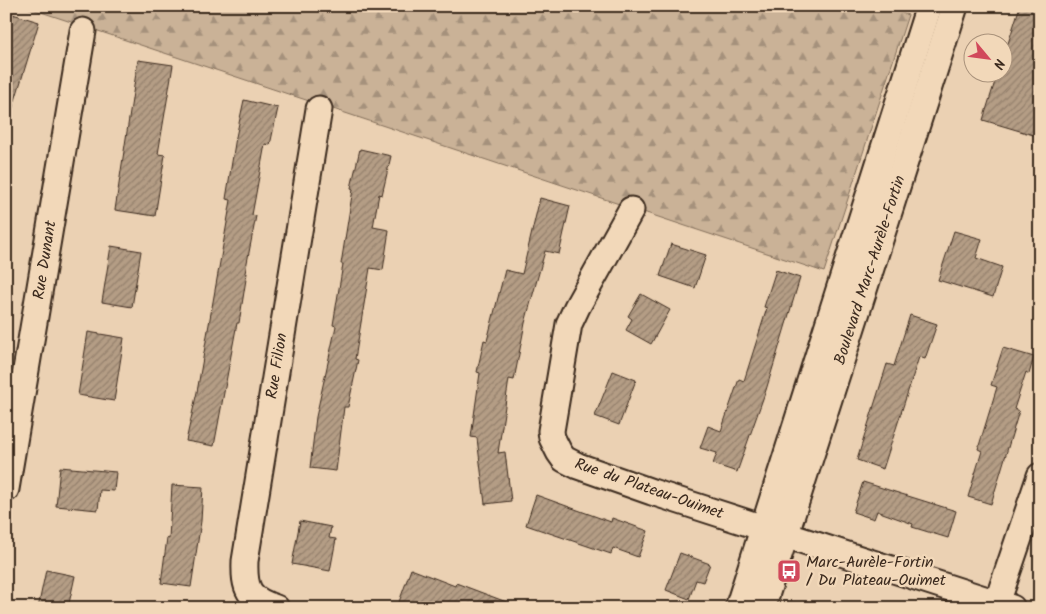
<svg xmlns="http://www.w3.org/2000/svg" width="1046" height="614" viewBox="0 0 1046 614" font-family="Kalam,sans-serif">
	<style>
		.forest { fill: url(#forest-firs); stroke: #826e5a }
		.building { fill: url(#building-hatch); stroke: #3b2a1e }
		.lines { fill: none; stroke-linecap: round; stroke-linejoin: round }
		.minor-casing { stroke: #3b2a1e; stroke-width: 29 }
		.minor { stroke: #f2d8b9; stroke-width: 25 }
		.labels { text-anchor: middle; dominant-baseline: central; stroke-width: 4.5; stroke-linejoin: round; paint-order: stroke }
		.street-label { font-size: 16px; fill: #3b2a1e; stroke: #f2d8b9 }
		.poi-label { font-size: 16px; fill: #3b2a1e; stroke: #f2d8b9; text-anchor: start }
	</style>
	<defs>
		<pattern id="forest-firs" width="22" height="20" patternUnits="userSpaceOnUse" patternTransform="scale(1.25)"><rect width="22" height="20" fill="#cab297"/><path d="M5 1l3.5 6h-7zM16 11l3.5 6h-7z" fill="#a5917b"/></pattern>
		<pattern id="building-hatch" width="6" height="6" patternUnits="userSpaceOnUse" patternTransform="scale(1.25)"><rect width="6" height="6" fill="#b49d85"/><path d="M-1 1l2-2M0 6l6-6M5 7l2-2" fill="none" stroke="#94806c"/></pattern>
	</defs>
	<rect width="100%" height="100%" fill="#ebd1b3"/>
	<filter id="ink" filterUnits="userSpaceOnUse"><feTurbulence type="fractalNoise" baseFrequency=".02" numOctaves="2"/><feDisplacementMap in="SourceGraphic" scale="10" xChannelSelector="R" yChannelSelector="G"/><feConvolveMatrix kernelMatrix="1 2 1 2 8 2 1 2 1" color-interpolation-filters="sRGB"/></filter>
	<g filter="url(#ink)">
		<!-- forest -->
		<path class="forest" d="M23,6H881L908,15L824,272Z"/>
		<!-- building -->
		<g class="building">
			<path d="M1020,6H1040V137L983,120L998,72H1004V56Z"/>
			<path d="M6,12L39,22L10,117L6,116Z"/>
			<path d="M138,60L173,65L158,154L165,155L155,216L115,210Z"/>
			<path d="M244,100L278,108L270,145L265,144L252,215L256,216L245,273H247L239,323H237L214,446L186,441L197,392L231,200L226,199L236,137Z"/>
			<path d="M360,149L391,156L382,195L379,194L373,227L389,230L383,270L370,268L355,359L358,360L348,407H344L336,471L310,468L316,417L336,326L333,325L343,264H341L353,189L351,188Z"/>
			<path d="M540,198L570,206L559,254L545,251L525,323L514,380L509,379L498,453L505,452L511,501L485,504L477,438L471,437L480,373L477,372L484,340L487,341L505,270L522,274Z"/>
			<path d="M954,231L982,239L976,258L1002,267L993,297L938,280Z"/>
			<path d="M671,244L706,255L695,288L660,276Z"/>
			<path d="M111,246L141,251L132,307L102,302Z"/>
			<path d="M776,270L800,278L766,390L737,472L713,464L717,453L700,448L708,426L721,431L739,379L744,381L767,308L764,307Z"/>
			<path d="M641,294L670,310L651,344L626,330L632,319L628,316Z"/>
			<path d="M910,315L937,324L925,359L919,357L883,469L857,460L887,364L894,366Z"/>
			<path d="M88,332L124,338L114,401L78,395Z"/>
			<path d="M1003,348L1034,357L1029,374L1026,372L1014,409L1019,411L991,504L968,497L982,451L978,449L997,387L991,385Z"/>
			<path d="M613,371L636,380L619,425L595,416Z"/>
			<path d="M60,467L116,472L114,491L100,490L98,510L56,506Z"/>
			<path d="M863,482L956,511L948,538L912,527L913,524L877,511L874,519L853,512Z"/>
			<path d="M172,485L203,487L201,521L191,587L161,583L167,538L169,539Z"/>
			<path d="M536,495L611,522L612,518L648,531L638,557L613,548L611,554L526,525Z"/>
			<path d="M300,521L331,527L329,538L336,539L330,571L292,564Z"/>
			<path d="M680,553L710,564L703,582L696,580L689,599L666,590Z"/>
			<path d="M411,569L455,586L456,583L517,606V608H414L399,602Z"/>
			<path d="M46,570L75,576L68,608H38Z"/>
		</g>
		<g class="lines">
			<!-- minor casing -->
			<g class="minor-casing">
				<g id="minor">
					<path d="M631,210L577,307L569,324L551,431L552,438L559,452L564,459L578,466L652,492L1012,608"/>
					<path d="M6,489L83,31"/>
					<path d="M997,603L1040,476"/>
					<path d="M276,608C248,599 244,589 245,561L319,109"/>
					<path d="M738,608L929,6"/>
					<path d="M762,608L955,6"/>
				</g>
			</g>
			<!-- minor -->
			<use href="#minor" class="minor"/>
		</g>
	</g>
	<!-- icons -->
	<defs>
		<g id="bus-square" transform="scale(1.25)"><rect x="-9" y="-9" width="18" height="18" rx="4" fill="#d1495b" stroke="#f2d8b9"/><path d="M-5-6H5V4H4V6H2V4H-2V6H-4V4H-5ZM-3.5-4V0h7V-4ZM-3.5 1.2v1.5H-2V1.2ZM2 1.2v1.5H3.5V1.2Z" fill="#fff"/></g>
	</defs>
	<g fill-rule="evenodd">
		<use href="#bus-square" x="789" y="571"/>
	</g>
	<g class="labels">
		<!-- street labels -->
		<g class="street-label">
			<text transform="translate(45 260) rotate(-81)">Rue Dunant</text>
			<text transform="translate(870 270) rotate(-72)">Boulevard Marc-Aurèle-Fortin</text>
			<text transform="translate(277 366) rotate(-81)">Rue Filion</text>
			<text transform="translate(649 489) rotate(19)">Rue du Plateau-Ouimet</text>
		</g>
		<!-- poi labels -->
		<g class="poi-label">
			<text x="806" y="562">Marc-Aurèle-Fortin<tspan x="806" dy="18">/ Du Plateau-Ouimet</tspan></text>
		</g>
	</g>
	<!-- margin -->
	<rect width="1046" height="614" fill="none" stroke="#f2d8b9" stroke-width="25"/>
	<rect x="12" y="12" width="1021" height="589" fill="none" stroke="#3b2a1e" stroke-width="2" filter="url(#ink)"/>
	<!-- north arrow -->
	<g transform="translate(988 58) rotate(119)"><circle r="24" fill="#f2d8b9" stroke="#a9927b"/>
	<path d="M0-4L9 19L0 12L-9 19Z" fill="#d1495b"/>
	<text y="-8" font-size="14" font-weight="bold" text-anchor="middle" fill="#3b2a1e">N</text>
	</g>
</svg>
